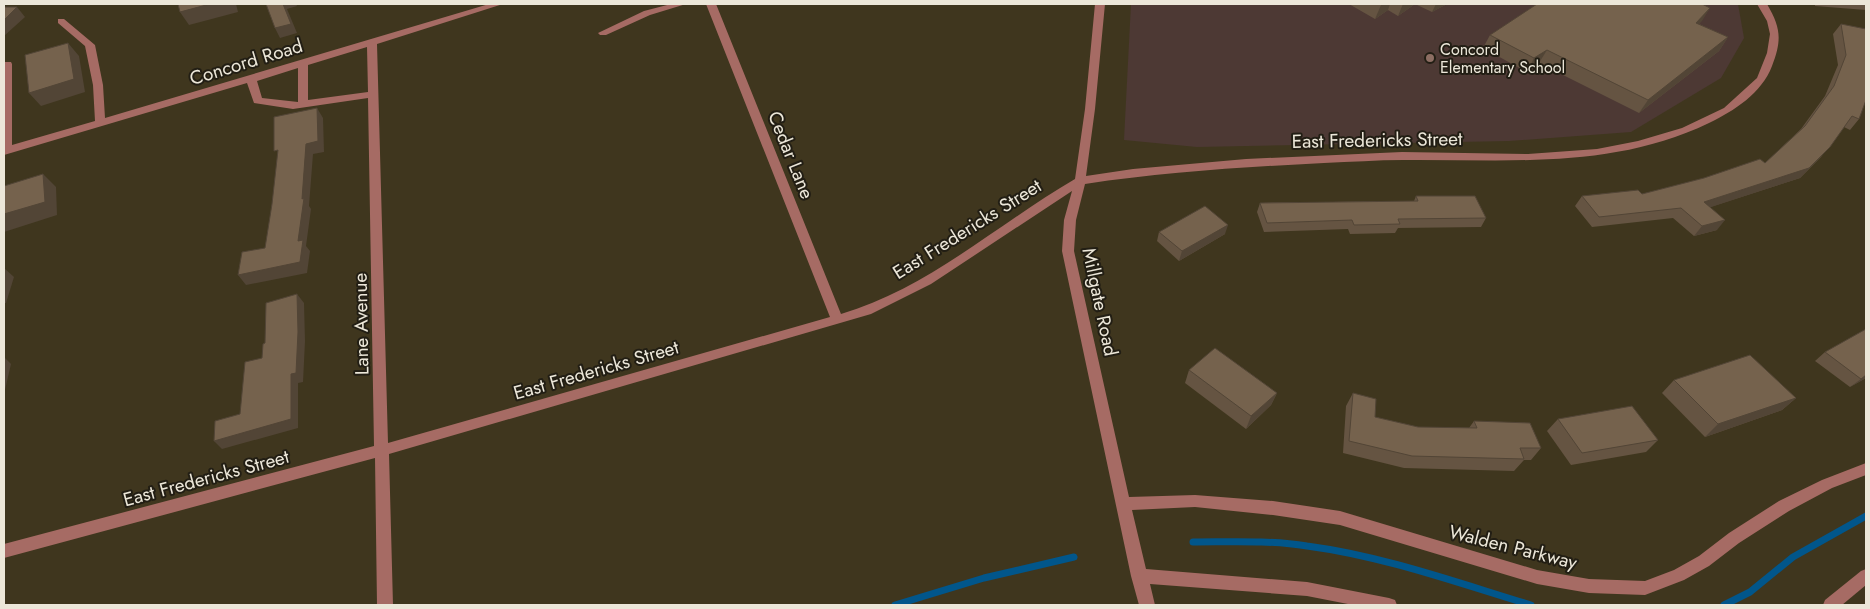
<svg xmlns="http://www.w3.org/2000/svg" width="1870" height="609" viewBox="0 0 1870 609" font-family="Jost,sans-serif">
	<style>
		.education { fill: #4d3934 }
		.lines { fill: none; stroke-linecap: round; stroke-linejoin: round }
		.stream { stroke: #01568b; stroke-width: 7 }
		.minor { fill: #a66b64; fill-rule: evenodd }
		.wall { fill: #655442 }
		.shaded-wall { fill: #524536 }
		.building { fill: #75624d; stroke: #524536 }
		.education-dot { fill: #8d6e63; stroke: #221e14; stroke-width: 2 }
		.labels { text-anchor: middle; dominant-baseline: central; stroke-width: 4; stroke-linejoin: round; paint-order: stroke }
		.far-poi-label { font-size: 16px; fill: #ece7d9; stroke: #221e14; text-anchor: start }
		.street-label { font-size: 19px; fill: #ece7d9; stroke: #221e14 }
	</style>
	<rect width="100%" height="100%" fill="#3f361e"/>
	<!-- education -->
	<path class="education" d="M1131,4H1738L1744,38L1721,78L1631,132L1509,141L1197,147L1124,140Z"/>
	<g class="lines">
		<!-- stream -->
		<g class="stream">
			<path d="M1193,542C1231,542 1269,540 1307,546C1383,556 1458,583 1531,605"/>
			<path d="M895,605L984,578L1074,557"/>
			<path d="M1724,605L1750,592L1793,557L1866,516"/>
		</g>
		<!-- minor -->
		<g class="minor">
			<path d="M489,4H503L377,44L388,443L830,317L706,4H716L841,314C927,289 998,224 1075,179L1085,109L1095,4H1105L1095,109L1086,176L1133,169L1246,159L1402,152L1528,154L1597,149L1638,141L1682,128L1724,108L1757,78L1767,53L1770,34L1767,21L1757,4H1767C1781,28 1782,40 1772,66C1762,93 1734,111 1709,123C1611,170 1508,159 1403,160C1377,160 1351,162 1324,163C1244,167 1164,172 1085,184L1076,220L1074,251L1129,497L1195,495L1273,501L1340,511L1537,570L1589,579L1645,581L1674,570L1699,556L1729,533L1779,501L1822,480L1866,463V475L1832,488L1789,511L1739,543L1709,566L1684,580L1645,595L1589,593L1537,584L1340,525L1273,515L1195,507L1132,510L1146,569L1307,582L1389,598L1395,600L1397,605H1353L1307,596L1150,584L1155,605H1139L1131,576L1062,251L1064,220L1072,191L931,284L871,314L389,454L393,605H377L375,458L4,558V544L374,446L368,98L293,109L254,103L247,83L4,155V62H11L12,64V145L95,121L93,85L85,46L58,23V19H64L95,45L103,85L105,118ZM367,47L368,92L308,100V65ZM298,68V102L262,98L257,81Z"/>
			<path d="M671,4H686L650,15L606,35H600L598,33L644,11Z"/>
			<path d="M1866,569V585L1842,605H1823L1825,600L1861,571Z"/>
		</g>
	</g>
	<!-- wall -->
	<g class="wall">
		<path d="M1349,4H1447L1432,12L1415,4L1398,16L1388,10L1375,19Z"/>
		<path d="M1815,4H1866V10L1815,6Z"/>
		<path d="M1710,8L1699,24L1728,37L1719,51L1639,113L1539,63L1527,72L1483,48L1490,35Z"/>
		<path d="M1841,24L1859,119L1850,130L1844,127L1821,157L1800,178L1710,207L1717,230L1694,236L1673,218L1592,227L1575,206L1582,196L1642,194L1765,163L1801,129L1825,96L1838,65L1833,34Z"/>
		<path d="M1416,196L1486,218L1481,227L1398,228L1395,233L1350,234L1348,229L1264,232L1257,212L1260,203L1414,201Z"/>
		<path d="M1159,232L1225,234L1179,261L1157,241Z"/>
		<path d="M1825,352L1866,378L1850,387L1815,361Z"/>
		<path d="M1189,370L1277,393L1271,405L1246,429L1185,383Z"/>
		<path d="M1674,380L1796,398L1782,410L1705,437L1662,393Z"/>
		<path d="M1353,393L1375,417L1418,427L1469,428L1474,421L1541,448L1531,460H1524L1514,471L1404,468L1343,453L1346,406Z"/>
		<path d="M1558,419L1658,440L1646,452L1571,465L1547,431Z"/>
	</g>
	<!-- shaded-wall -->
	<g class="shaded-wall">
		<path d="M210,4H236L238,12L189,25L180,12Z"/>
		<path d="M283,4H296L297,6L287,9L297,33L280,38L275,28Z"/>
		<path d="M1383,4H1390L1388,10L1375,19L1381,5Z"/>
		<path d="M1403,4H1415L1398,16Z"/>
		<path d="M1436,4H1447L1432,12Z"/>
		<path d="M17,7L25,17L4,36V20Z"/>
		<path d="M1710,8L1702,21L1687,36L1696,23Z"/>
		<path d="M1728,37L1719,51L1639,113L1648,100Z"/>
		<path d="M68,43L79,56L85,92L41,106L29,93Z"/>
		<path d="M1547,50L1539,63L1527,72L1534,58Z"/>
		<path d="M317,108L323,118L324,152L313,154L309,206L311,209L306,246L310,251L307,273L246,285L238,275L298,241L306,144Z"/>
		<path d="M1830,147L1800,178L1696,212L1704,202Z"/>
		<path d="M43,174L56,187L57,215L4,232V214Z"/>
		<path d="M1725,220L1717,230L1694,236L1702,226Z"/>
		<path d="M1228,225L1225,234L1179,261L1182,251Z"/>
		<path d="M4,268L14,277L6,303H4Z"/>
		<path d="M297,294L304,303L305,341L303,382L298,383V428L222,449L214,441L291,374Z"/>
		<path d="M4,357L11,364L4,394Z"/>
		<path d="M1866,375V378L1850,387L1861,379Z"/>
		<path d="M1277,393L1271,405L1246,429L1251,416Z"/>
		<path d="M1796,398L1782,410L1705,437L1718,424Z"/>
	</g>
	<!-- building -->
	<g class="building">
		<path d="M178,4H210L180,12Z"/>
		<path d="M266,4H283L291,24L275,28Z"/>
		<path d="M1537,4H1702L1710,8L1696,23L1728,37L1648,100L1547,50L1534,58L1490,35Z"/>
		<path d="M4,7H17L4,20Z"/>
		<path d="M1841,24L1866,29V100L1859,119L1852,116L1830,147L1809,168L1704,202L1725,220L1702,226L1681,208L1599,217L1582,196L1638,190L1642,194L1704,178L1760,159L1765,163L1805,126L1834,86L1846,55Z"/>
		<path d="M68,43L74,79L29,93L25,55Z"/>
		<path d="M317,108L318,141L306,144L302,199L304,198L298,241L303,240L300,262L238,275L242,252L265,248L272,204L278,150L274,151V117Z"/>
		<path d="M43,174L45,202L4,214V186Z"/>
		<path d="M1416,196H1475L1486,218L1398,219L1400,224L1354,225L1352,220L1267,223L1260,203L1418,201Z"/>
		<path d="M1205,206L1228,225L1182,251L1159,232Z"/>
		<path d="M297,294L298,332L296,373L291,374V419L214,441L215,421L240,414L245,362L262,358L263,344L265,343L266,303Z"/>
		<path d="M1866,329V375L1861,379L1825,352Z"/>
		<path d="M1215,348L1277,393L1251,416L1189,370Z"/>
		<path d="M1750,355L1796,398L1718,424L1674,380Z"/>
		<path d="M1353,393L1376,399L1375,417L1418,427L1477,428L1474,421L1530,423L1541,448H1520L1524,459L1412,456L1349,441Z"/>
		<path d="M1632,406L1658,440L1582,453L1558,419Z"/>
	</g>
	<!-- markers -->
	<circle class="education-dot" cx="1430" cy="58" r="5"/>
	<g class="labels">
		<!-- far-poi labels -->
		<g class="far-poi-label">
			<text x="1440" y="49">Concord<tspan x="1440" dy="18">Elementary School</tspan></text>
		</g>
		<!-- street labels -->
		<g class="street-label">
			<text transform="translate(246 62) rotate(-17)">Concord Road</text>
			<text transform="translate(1377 140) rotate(-1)">East Fredericks Street</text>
			<text transform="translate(791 155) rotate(68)">Cedar Lane</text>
			<text transform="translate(967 229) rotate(-32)">East Fredericks Street</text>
			<text transform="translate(1100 302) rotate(78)">Millgate Road</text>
			<text transform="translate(361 324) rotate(-91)">Lane Avenue</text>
			<text transform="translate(596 370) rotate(-16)">East Fredericks Street</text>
			<text transform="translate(206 478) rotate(-15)">East Fredericks Street</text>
			<text transform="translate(1513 547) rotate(14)">Walden Parkway</text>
		</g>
	</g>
	<!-- border -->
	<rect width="1870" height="609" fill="none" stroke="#ece7d9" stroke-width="10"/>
</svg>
